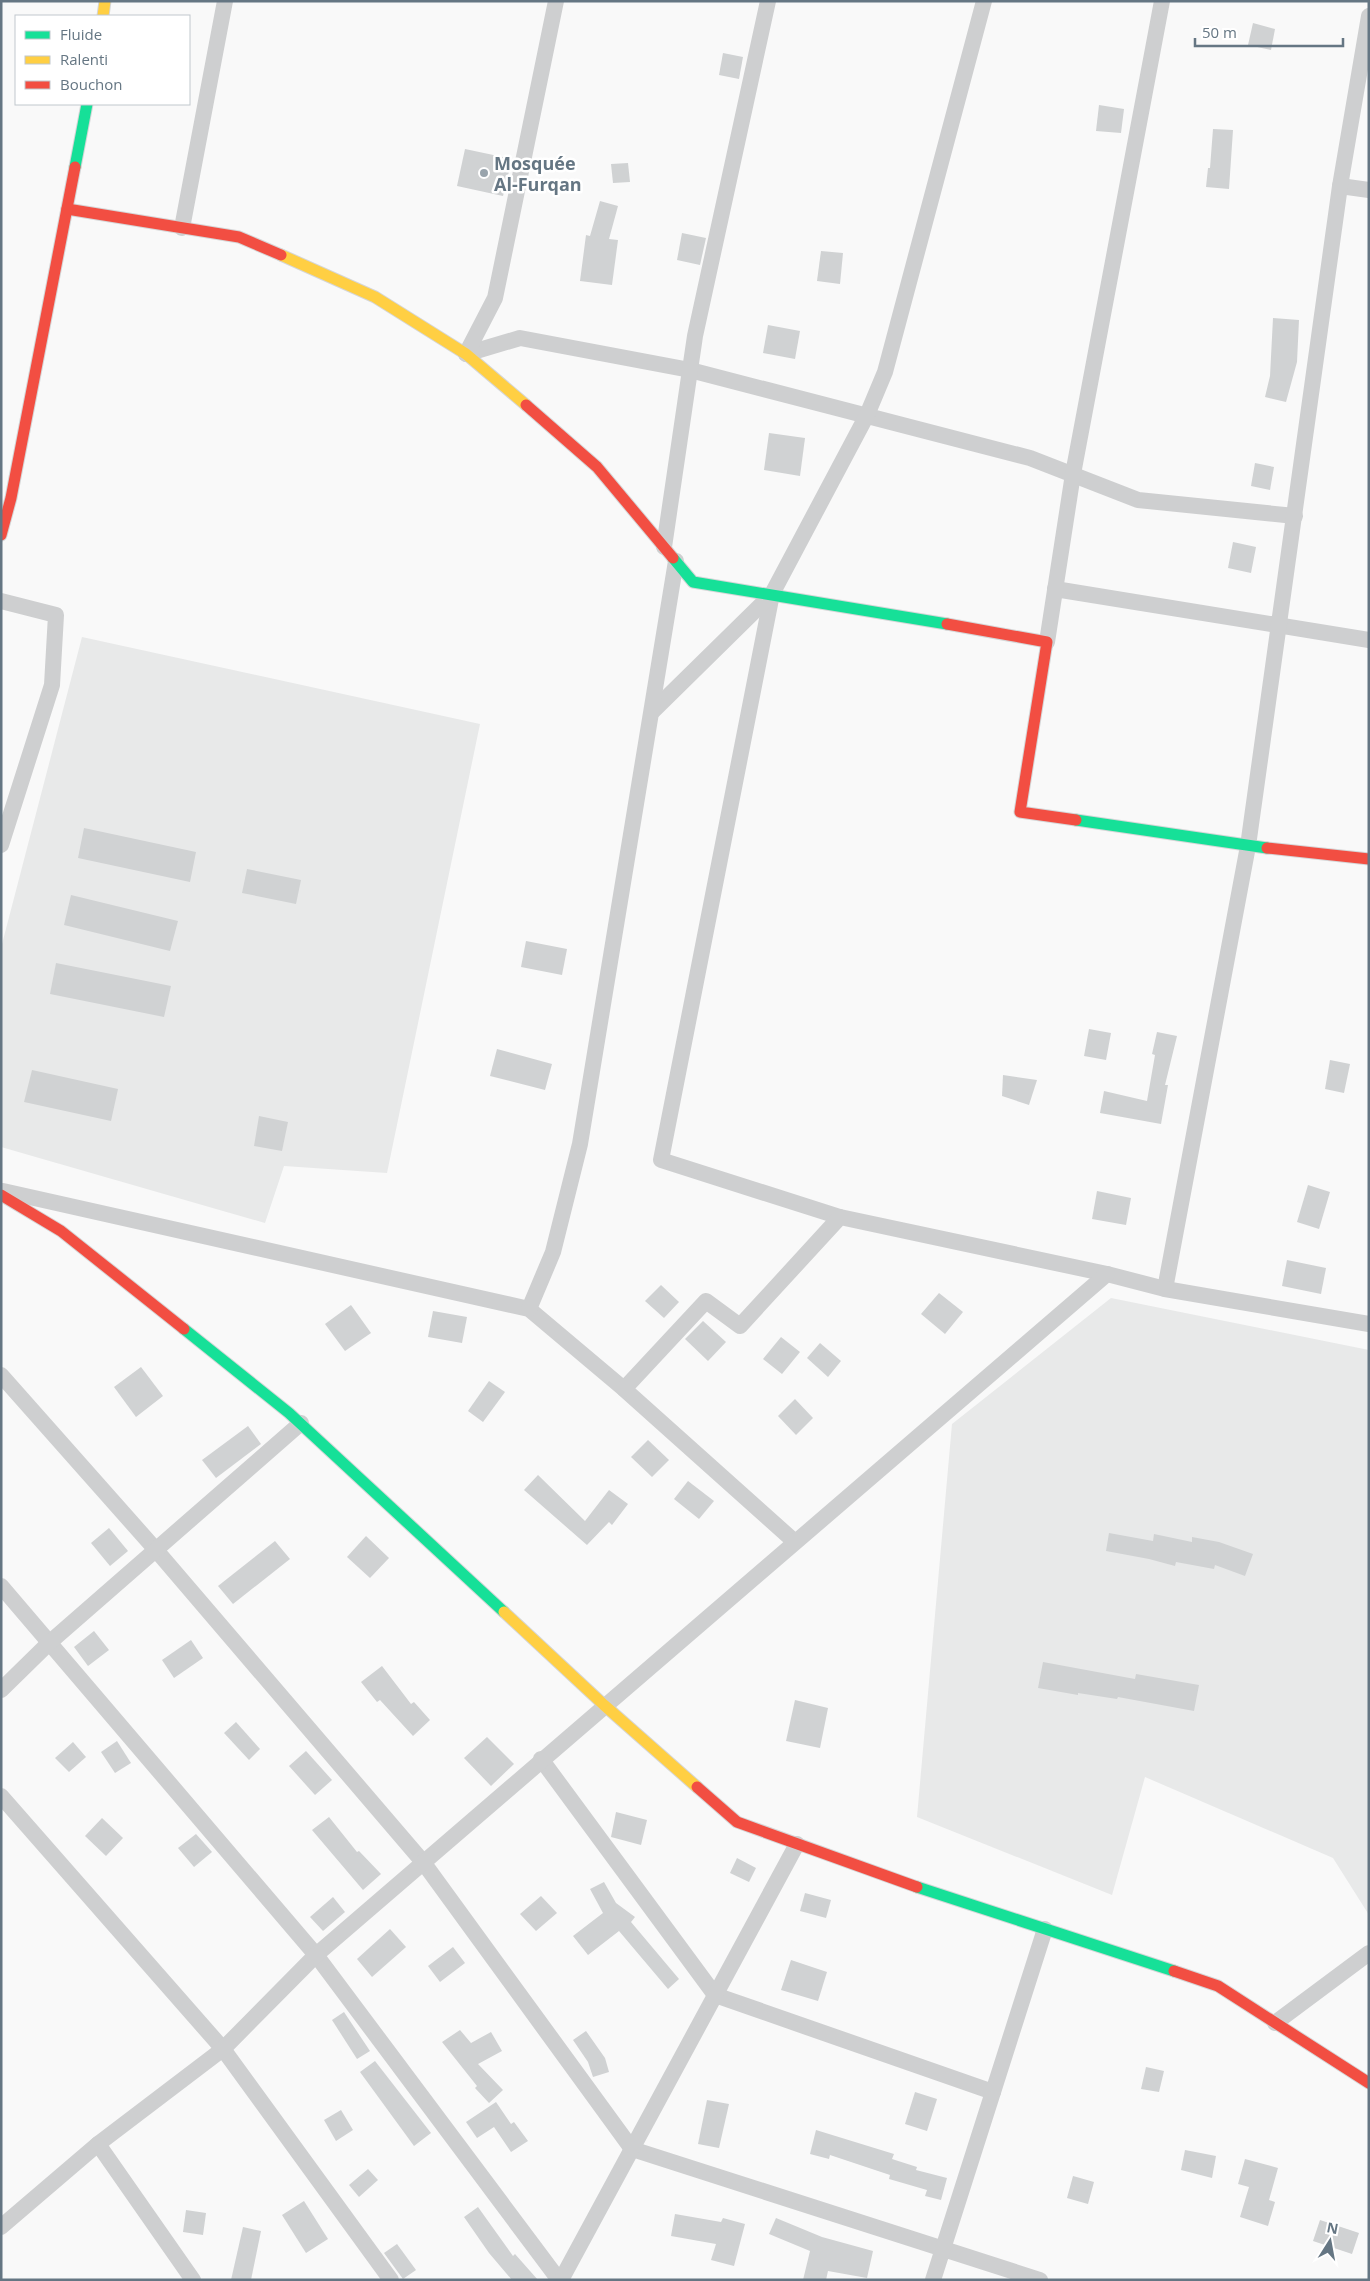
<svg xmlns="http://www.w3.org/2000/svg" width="1370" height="2281" viewBox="0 0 1370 2281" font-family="'Open Sans',sans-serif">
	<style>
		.built { fill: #e8e9e9 }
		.building { fill: #d0d2d3 }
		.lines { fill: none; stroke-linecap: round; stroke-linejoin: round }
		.fast-casing { stroke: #d5d6d7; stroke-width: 13 }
		.slow-casing { stroke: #d5d6d7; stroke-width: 13 }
		.jam-casing { stroke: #d5d6d7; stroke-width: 13 }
		.street { stroke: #cecfd0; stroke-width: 16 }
		.fast { stroke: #16e098; stroke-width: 11 }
		.slow { stroke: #ffcf43; stroke-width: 11 }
		.jam { stroke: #f24e42; stroke-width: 11 }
		.poi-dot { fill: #99a4ac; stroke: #fff; stroke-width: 2 }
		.labels { text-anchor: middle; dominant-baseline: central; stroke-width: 5; stroke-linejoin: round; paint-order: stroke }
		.poi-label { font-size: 18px; font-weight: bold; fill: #657683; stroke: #fff; text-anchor: start }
	</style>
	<rect width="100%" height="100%" fill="#f9f9f9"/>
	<!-- built -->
	<g class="built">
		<path d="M82,637L480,724L387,1173L284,1166L265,1223L1,1147V948Z"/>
		<path d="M1111,1298L1369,1350V1915L1333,1858L1145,1777L1112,1895L917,1817L952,1424Z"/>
	</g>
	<!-- building -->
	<g class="building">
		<path d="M1253,23L1275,29L1271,50L1248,45Z"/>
		<path d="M723,53L743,57L739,79L719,75Z"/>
		<path d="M1099,105L1124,109L1121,133L1096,131Z"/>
		<path d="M1213,129L1233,130L1229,189L1206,187L1208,168H1210Z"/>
		<path d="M465,149L512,159L503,196L457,186Z"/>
		<path d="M628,163L630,182L613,183L611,164Z"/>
		<path d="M600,201L618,206L609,239L618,240L612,285L580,281L586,235L590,236Z"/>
		<path d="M682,233L706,238L700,265L677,260Z"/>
		<path d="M821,251L843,253L840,284L817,281Z"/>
		<path d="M1273,318L1299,320L1297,362L1286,402L1265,397L1270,376Z"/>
		<path d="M768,325L800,331L795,359L763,353Z"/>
		<path d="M769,433L805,438L800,476L764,470Z"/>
		<path d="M1255,463L1274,467L1270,490L1251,486Z"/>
		<path d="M1233,542L1256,547L1251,573L1228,568Z"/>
		<path d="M84,828L196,852L190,882L78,858Z"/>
		<path d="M247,869L301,880L296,904L242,893Z"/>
		<path d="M71,895L178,921L170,951L64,925Z"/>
		<path d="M526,941L567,949L562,975L521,967Z"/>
		<path d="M56,963L171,986L164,1017L50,994Z"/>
		<path d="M1089,1029L1111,1033L1106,1060L1084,1056Z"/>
		<path d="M1157,1032L1177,1036L1165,1085H1168L1161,1124L1100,1113L1104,1091L1147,1101L1155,1055L1152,1054Z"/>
		<path d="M497,1049L552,1064L545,1090L490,1076Z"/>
		<path d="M1330,1060L1350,1064L1344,1093L1325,1089Z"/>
		<path d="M32,1070L118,1089L111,1121L24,1102Z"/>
		<path d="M1003,1075L1037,1080L1029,1105L1002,1096Z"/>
		<path d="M259,1116L288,1122L282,1151L254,1146Z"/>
		<path d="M1308,1185L1330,1192L1319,1229L1297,1222Z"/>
		<path d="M1097,1191L1131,1198L1126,1225L1092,1219Z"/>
		<path d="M1287,1260L1326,1268L1321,1294L1282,1286Z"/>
		<path d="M661,1285L679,1302L664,1318L645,1301Z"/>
		<path d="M939,1293L963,1312L945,1334L921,1314Z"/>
		<path d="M351,1305L371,1333L345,1351L325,1324Z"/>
		<path d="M433,1311L467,1317L462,1343L428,1337Z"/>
		<path d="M703,1321L726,1342L708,1361L685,1339Z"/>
		<path d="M781,1337L800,1352L782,1374L763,1359Z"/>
		<path d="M820,1343L841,1361L828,1377L807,1358Z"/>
		<path d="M141,1367L163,1396L136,1417L114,1387Z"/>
		<path d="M489,1381L505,1392L483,1422L468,1411Z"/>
		<path d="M795,1399L813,1418L796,1435L778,1416Z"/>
		<path d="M248,1426L261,1444L216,1478L202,1460Z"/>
		<path d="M648,1440L669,1460L652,1477L631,1457Z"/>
		<path d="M538,1475L585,1521L609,1490L628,1504L612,1525L609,1522L587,1545L524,1490Z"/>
		<path d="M688,1481L714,1501L699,1519L674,1499Z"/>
		<path d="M109,1528L128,1551L110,1566L91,1543Z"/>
		<path d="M1109,1533L1153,1541L1154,1534L1192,1542V1537L1219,1542L1253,1554L1245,1576L1215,1565L1214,1569L1176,1562L1175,1566L1149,1559L1106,1551Z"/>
		<path d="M366,1536L389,1558L370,1578L347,1557Z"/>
		<path d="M275,1541L290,1559L233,1604L218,1586Z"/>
		<path d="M94,1631L109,1650L88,1666L74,1647Z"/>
		<path d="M191,1640L203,1658L174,1678L162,1660Z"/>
		<path d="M1043,1662L1135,1679L1136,1674L1199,1685L1194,1711L1118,1697L1117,1699L1078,1693V1695L1038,1688Z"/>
		<path d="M382,1666L411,1704L414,1702L430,1720L413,1736L380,1700L377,1702L361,1682Z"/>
		<path d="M795,1700L828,1708L820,1748L786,1741Z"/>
		<path d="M236,1722L260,1749L249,1760L224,1733Z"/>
		<path d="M487,1737L514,1764L491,1786L464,1758Z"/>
		<path d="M117,1741L131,1763L115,1773L101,1752Z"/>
		<path d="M73,1742L86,1757L69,1772L55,1758Z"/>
		<path d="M306,1751L332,1780L315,1795L289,1766Z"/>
		<path d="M616,1812L647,1820L641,1845L611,1837Z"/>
		<path d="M329,1817L357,1852L359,1851L381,1874L363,1890L312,1830Z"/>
		<path d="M102,1818L123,1838L106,1856L85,1836Z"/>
		<path d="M196,1834L212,1852L194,1867L178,1848Z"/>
		<path d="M737,1858L756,1868L749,1882L730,1873Z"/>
		<path d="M604,1882L616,1903L635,1917L631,1922L679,1979L668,1989L619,1931L588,1955L573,1936L603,1913L590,1889Z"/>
		<path d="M805,1893L831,1900L826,1918L800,1911Z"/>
		<path d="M541,1896L557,1913L536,1931L520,1914Z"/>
		<path d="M333,1897L345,1912L323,1931L310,1917Z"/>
		<path d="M390,1929L406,1947L372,1977L357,1959Z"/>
		<path d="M453,1947L465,1963L440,1982L428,1966Z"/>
		<path d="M791,1960L827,1972L818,2001L781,1990Z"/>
		<path d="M344,2012L370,2051L357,2059L332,2020Z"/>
		<path d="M460,2030L471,2043L491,2032L502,2051L478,2064L503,2090L489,2103L475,2088L477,2086L442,2042Z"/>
		<path d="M586,2031L605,2058L609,2072L593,2077L588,2062L573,2040Z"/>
		<path d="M375,2061L431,2133L414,2146L360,2072Z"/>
		<path d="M1146,2067L1164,2071L1159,2092L1141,2089Z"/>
		<path d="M915,2092L937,2099L927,2131L905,2124Z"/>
		<path d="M707,2100L729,2104L719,2148L698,2144Z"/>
		<path d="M496,2102L511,2124L514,2122L528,2141L511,2152L494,2127L477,2138L466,2122Z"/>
		<path d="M341,2110L353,2130L336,2141L324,2120Z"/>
		<path d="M816,2130L894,2154L892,2159L917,2167L916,2170L947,2178L941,2200L925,2196L927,2190L889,2179L890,2175L830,2155L829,2159L810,2154Z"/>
		<path d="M1185,2150L1216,2156L1212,2178L1181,2170Z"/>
		<path d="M1245,2159L1278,2168L1269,2200L1275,2202L1268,2226L1240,2217L1249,2187L1238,2184Z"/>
		<path d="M368,2169L378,2180L359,2197L349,2185Z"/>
		<path d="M1073,2176L1094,2182L1088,2204L1067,2198Z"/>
		<path d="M304,2201L328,2239L306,2253L282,2215Z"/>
		<path d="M478,2207L513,2256L515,2254L538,2280H512L489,2253L464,2217Z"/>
		<path d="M186,2210L206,2213L203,2235L183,2232Z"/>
		<path d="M675,2214L721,2222L723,2218L745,2224L734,2266L711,2260L716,2244L671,2236Z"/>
		<path d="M776,2218L822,2237L873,2251L867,2278L828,2271L826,2280H803L810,2251L769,2234Z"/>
		<path d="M1320,2220L1359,2233L1352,2254L1313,2241Z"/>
		<path d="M243,2227L261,2231L251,2280H231Z"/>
		<path d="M397,2244L416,2270L403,2279L384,2253Z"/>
	</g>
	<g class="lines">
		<!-- fast casing -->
		<g class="fast-casing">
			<g id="fast">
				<path d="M75,167L87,104"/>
				<path d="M673,558L693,582L947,624"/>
				<path d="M1076,820L1267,848"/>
				<path d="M184,1329L289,1413L504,1612"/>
				<path d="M917,1887L1174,1971"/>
			</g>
		</g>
		<!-- slow casing -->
		<g class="slow-casing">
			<g id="slow">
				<path d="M103,16L105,1"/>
				<path d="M281,255L375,297L466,354L526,405"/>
				<path d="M504,1612L604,1705L697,1787"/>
			</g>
		</g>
		<!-- jam casing -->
		<g class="jam-casing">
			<g id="jam">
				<path d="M67,209L239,237L281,255"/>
				<path d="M526,405L597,467L673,558"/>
				<path d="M1,535L11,498L75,167"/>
				<path d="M947,624L1047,642L1020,812L1076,820"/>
				<path d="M1267,848L1369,859"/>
				<path d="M1,1195L61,1231L184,1329"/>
				<path d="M697,1787L737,1822L917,1887"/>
				<path d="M1174,1971L1218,1986L1369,2083"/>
			</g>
		</g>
		<!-- street -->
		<g class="street">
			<path d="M1340,186L1369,190"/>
			<path d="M182,228L225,1"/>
			<path d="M466,354L520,338L690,370L1030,458L1138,500L1295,516"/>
			<path d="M466,354L495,298L556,1"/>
			<path d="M664,547L695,336L768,1"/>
			<path d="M1055,589L1369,640"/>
			<path d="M772,594L661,1160L840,1217"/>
			<path d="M1,601L56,615L52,685L1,845"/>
			<path d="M1047,642L1073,474L1162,1"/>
			<path d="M653,711L772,594L867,415L885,372L984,1"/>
			<path d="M3,1191L529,1309L624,1389L795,1542"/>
			<path d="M1165,1289L1248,846L1340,186L1369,16"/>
			<path d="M529,1309L553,1252L580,1144L676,561"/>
			<path d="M1,1375L156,1550L423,1862L632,2149L1040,2280"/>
			<path d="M624,1389L706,1301L740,1326L840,1217L1107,1274L1165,1289L1369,1324"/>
			<path d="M1,1586L316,1955L559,2280"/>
			<path d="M1,1690L49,1643L301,1423"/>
			<path d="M541,1759L715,1995L993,2092"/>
			<path d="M1,1796L223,2049L391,2280"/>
			<path d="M1275,2023L1369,1953"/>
			<path d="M98,2144L193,2280"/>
			<path d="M1,2227L98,2144L223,2049L316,1955L1107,1274"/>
			<path d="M561,2280L797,1844"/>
			<path d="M933,2280L1045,1929"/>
		</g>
		<!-- fast -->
		<use href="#fast" class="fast"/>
		<!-- slow -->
		<use href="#slow" class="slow"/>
		<!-- jam -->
		<use href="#jam" class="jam"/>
	</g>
	<!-- markers -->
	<circle class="poi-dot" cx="484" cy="173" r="5"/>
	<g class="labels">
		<!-- poi labels -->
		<g class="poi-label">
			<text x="494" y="163">Mosquée<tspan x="494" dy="21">Al-Furqan</tspan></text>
		</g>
	</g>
	<!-- border -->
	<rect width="1370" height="2281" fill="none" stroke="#657683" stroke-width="5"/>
	<!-- legend -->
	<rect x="15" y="15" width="175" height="90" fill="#ffffff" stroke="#c1c8cd"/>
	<rect x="25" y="31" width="25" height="8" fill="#16e098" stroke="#c1c8cd"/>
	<text x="60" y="40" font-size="15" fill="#657683">Fluide</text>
	<rect x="25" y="56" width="25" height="8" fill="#ffcf43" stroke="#c1c8cd"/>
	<text x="60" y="65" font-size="15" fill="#657683">Ralenti</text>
	<rect x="25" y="81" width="25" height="8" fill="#f24e42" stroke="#c1c8cd"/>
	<text x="60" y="90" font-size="15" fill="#657683">Bouchon</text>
	<!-- north arrow -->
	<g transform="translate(1330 2241) rotate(11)" stroke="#ffffff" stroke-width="4" paint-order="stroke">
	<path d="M0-4L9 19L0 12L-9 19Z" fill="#657683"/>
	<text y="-8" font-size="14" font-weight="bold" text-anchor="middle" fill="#657683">N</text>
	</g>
	<!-- scale -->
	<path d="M1195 38v8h148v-8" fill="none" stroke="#657683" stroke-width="2.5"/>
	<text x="1202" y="38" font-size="15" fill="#657683" stroke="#ffffff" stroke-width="4" paint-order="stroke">50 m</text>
</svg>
